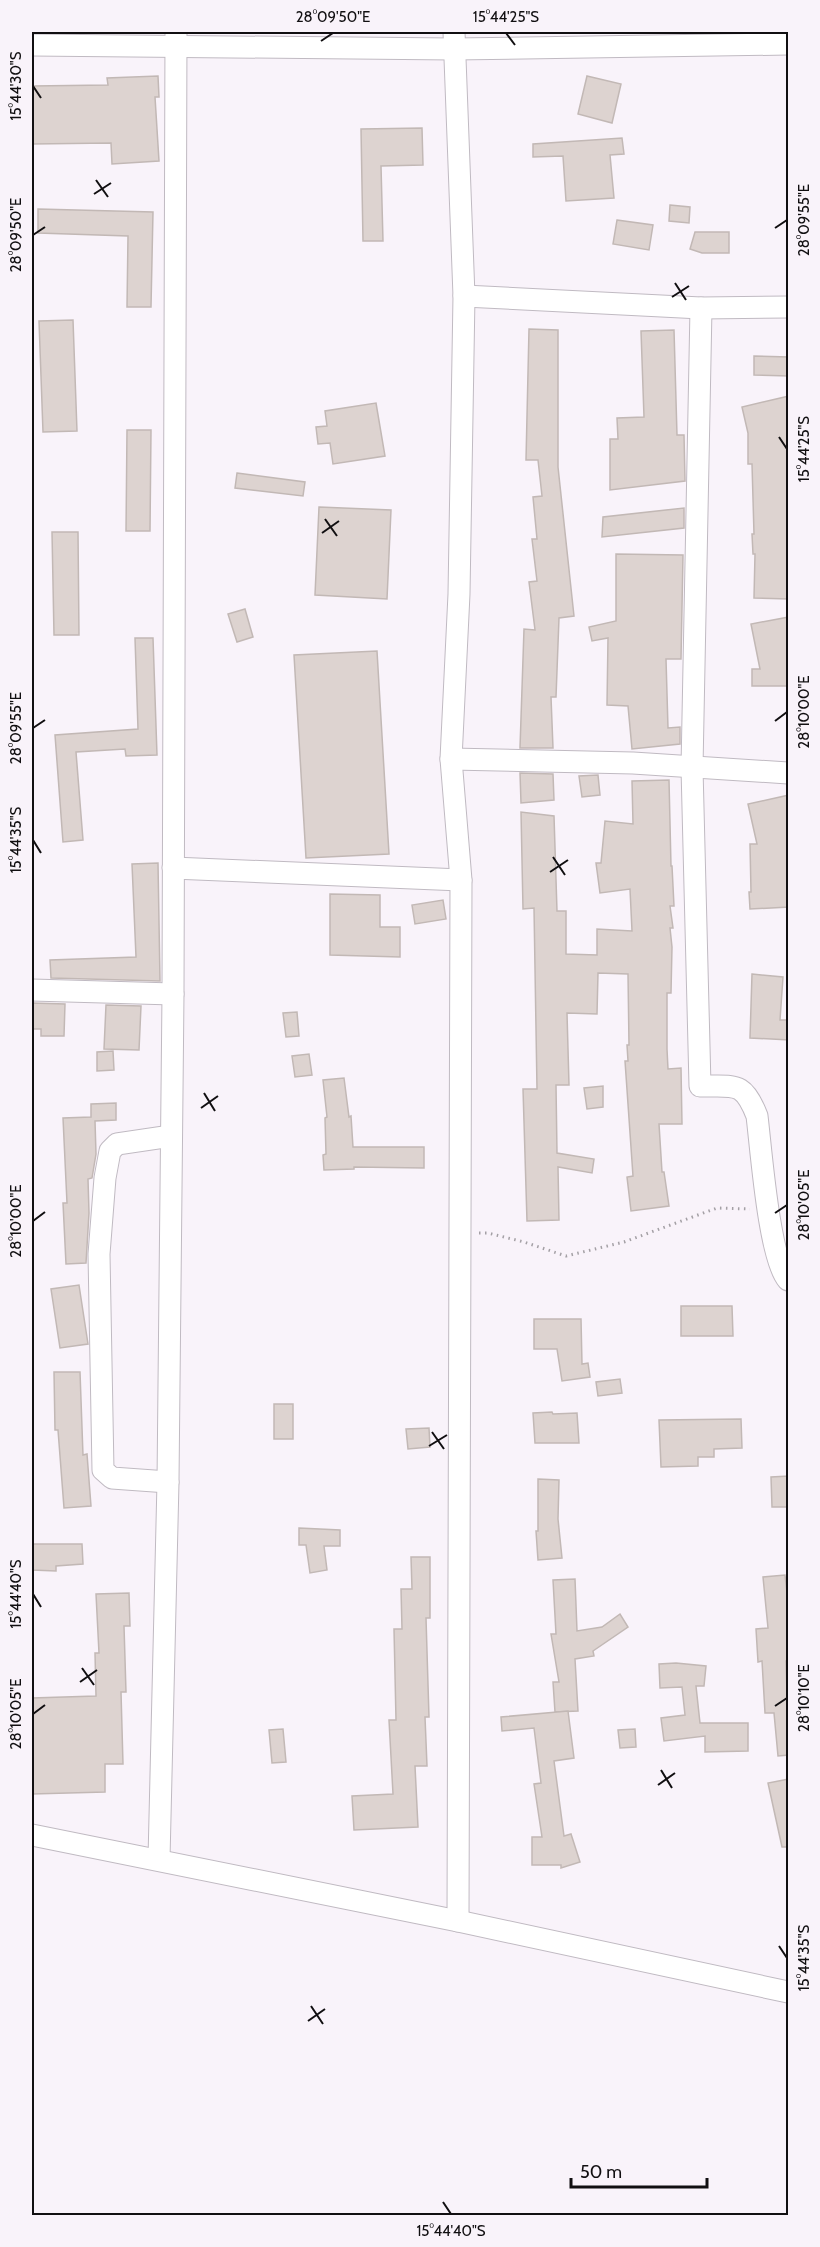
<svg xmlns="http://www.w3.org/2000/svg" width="820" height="2247" viewBox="0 0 820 2247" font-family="Cabin,sans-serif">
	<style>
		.building { fill: #ddd3d0; stroke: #c2b8b5; stroke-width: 1.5 }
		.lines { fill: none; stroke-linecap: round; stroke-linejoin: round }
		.minor-casing { stroke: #c0bac2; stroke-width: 23 }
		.path { stroke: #a4a0a5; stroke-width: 3; stroke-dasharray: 1.5 4.5; stroke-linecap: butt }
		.minor { stroke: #fff; stroke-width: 21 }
		.ticks { fill: none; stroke: #110f11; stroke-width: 2 }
		.neatline { fill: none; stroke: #110f11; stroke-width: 2 }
		.ticks-label { font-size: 15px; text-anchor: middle; fill: #110f11 }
	</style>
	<rect width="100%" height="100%" fill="#f9f3fa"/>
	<!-- building -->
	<g class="building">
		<path d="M158,76L159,97H155L159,161L112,164L111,143L32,144V86L108,85L107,78Z"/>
		<path d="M587,76L621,84L612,123L578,114Z"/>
		<path d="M422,128L423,165L381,166L383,241H363L361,129Z"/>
		<path d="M622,138L624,154L610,155L614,198L566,201L563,156L533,157V144Z"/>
		<path d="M670,205L690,207L689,223L669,221Z"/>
		<path d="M38,209L153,212L151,307H127L128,236L38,233Z"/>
		<path d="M617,220L653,225L649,250L613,244Z"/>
		<path d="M695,232H729V253H702L690,249Z"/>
		<path d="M73,320L77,431L43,432L39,321Z"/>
		<path d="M529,329L558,330V467L574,616L559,618L556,697H551L553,748H520L524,629L535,630L529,582L537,581L532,539H537L533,497L542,496L538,460H526Z"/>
		<path d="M674,330L677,435H684L685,481L610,490V439H618L617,418L644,417L641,331Z"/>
		<path d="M754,356L789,357V376L754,375Z"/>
		<path d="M789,396V599L754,598L755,554H753L752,534H754L752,464H748V433L742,407Z"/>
		<path d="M376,403L385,456L333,464L330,443L318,444L316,427L327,426L325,411Z"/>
		<path d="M127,430H151L150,531H126Z"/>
		<path d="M237,473L305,482L303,496L235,488Z"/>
		<path d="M319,507L391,510L387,599L315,595Z"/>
		<path d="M684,508V528L602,537L603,517Z"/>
		<path d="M52,532H78L79,635H54Z"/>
		<path d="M616,554L683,555L681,659H666L668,728L680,727V744L632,749L628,706L607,705L608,638L592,641L589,627L616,621Z"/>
		<path d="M245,609L253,637L237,642L228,614Z"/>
		<path d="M789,617V686H752V669H760L751,624Z"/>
		<path d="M135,638H153L157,755L126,756L125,749L76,752L83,840L63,842L55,735L138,729Z"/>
		<path d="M377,651L389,854L306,858L294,655Z"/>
		<path d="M520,773L553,774L554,800L521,803Z"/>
		<path d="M598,775L600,795L582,797L579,776Z"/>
		<path d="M669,780L671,866H672L674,906H670L673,928H670L672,947L671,993H667V1049L668,1069L681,1068L682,1124H659L662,1172H664L669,1206L631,1211L627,1177L633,1176L625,1061H628L627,1045H629L628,974L598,973L597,1014L567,1013L569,1085H556L557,1153L594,1159L592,1173L558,1167L559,1220L527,1221L523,1089H537L534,908L523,909L521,812L554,816L557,911H566V954L597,955V929L632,931L630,889L600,893L596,863H601L605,821L633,824L632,781Z"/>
		<path d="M789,795V907L750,909L749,892H751L750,844H757L748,804Z"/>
		<path d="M158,863L160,981L51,978L50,960L136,957L132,864Z"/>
		<path d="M330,894L380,895V927H400V957L330,955Z"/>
		<path d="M443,900L446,919L415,924L412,905Z"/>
		<path d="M752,974L783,977L780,1020H789V1040L750,1038Z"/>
		<path d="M32,1003L65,1004L64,1036H41V1029H32Z"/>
		<path d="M106,1005L141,1006L139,1050L104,1049Z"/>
		<path d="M297,1012L299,1036L286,1037L283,1013Z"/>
		<path d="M113,1051L114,1070L97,1071V1052Z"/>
		<path d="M309,1054L312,1075L295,1077L292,1056Z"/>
		<path d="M344,1078L349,1117L351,1116L353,1147H424V1168L354,1167V1169L324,1170L323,1155L326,1154L325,1118L327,1117L323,1080Z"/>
		<path d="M603,1086V1107L587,1109L584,1088Z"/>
		<path d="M116,1103V1120L95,1121L96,1154L92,1178L88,1179L89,1213L86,1263L66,1264L63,1203H67L63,1118L91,1117V1104Z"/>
		<path d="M79,1285L88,1344L60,1348L51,1289Z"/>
		<path d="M681,1306H732L733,1336H681Z"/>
		<path d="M534,1319H581L582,1364L588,1363L590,1377L562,1381L557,1349H534Z"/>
		<path d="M54,1372H80L83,1455L87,1454L91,1506L64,1508L58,1430H55Z"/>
		<path d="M620,1379L622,1393L598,1396L596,1382Z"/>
		<rect x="274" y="1404" width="19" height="35"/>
		<path d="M552,1412L553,1414L577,1413L579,1443H535L533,1413Z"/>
		<path d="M741,1419L742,1448L714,1449V1457H698V1466L661,1467L659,1420Z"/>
		<path d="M429,1428L430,1447L408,1449L406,1429Z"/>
		<path d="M789,1476V1507H772L771,1477Z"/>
		<path d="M538,1479L559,1480L558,1519L562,1558L538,1560L536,1531H538Z"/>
		<path d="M299,1528L340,1530V1546H324L327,1570L310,1573L306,1545H299Z"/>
		<path d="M32,1544H82L83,1564L56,1566V1571L32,1570Z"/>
		<path d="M411,1557H430V1618H426L429,1717H425L427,1766H415L418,1827L354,1830L352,1796L393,1794L389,1720H396L394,1629H402L401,1589H412Z"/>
		<path d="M785,1575L789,1611V1661H786L789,1755L778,1756L774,1713H765L762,1661L758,1662L756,1629L768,1628L763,1577Z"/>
		<path d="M575,1579L577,1631L602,1627L620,1614L628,1627L593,1651L594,1656L575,1659L578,1711L555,1712L553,1682H559L551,1634H556L553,1580Z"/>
		<path d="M129,1593L130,1626H124L126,1692H121L123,1764H105V1792L32,1794V1698L96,1696L95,1653H99L96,1594Z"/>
		<path d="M676,1663L706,1666L704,1686H696L700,1723H748V1751L705,1752V1736L664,1741L661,1718L685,1715L682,1687L660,1688L659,1664Z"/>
		<path d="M568,1711L574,1758L554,1761L564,1836L571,1834L580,1862L561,1868V1865H532V1837H542L534,1784L541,1783L534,1728L502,1731L501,1717Z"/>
		<path d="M283,1729L286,1762L272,1763L269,1730Z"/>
		<path d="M635,1729L636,1747L620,1748L618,1730Z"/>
		<path d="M789,1779V1847H782L768,1783Z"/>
	</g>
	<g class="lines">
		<!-- minor casing -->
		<g class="minor-casing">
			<g id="minor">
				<path d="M454,32L464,296L459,594L451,759L461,880L458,1921"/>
				<path d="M32,45L453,49L788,44"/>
				<path d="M464,296L701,308L788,307"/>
				<path d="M701,308L692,768L700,1086C735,1087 743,1080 757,1116C761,1148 769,1259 788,1280"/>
				<path d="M451,759L633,763L788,773"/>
				<path d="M173,868L461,880"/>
				<path d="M32,990L173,994"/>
				<path d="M168,1482L112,1478L103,1470L99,1254L105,1178L110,1151L117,1144L171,1136"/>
				<path d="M32,1835L458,1921L788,1992"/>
				<path d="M159,1859L168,1482L173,994L176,32"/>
			</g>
		</g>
		<!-- path -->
		<path class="path" d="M479,1233H488L524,1242L566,1256L624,1242L717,1208L750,1209"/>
		<!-- minor -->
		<use href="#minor" class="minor"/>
	</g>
	<!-- ticks -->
	<path class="ticks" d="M506,33L515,45M321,41L333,33M33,86L41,98M96,180L108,197M94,194L111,183M775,228L787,220M33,235L45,227M675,283L686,300M672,297L689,286M779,437L787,449M325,519L337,536M322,533L339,521M775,721L787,712M33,728L45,720M33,840L41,853M553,857L565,875M550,872L568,860M204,1093L215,1111M201,1108L218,1096M775,1213L787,1205M33,1221L45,1212M432,1432L444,1449M429,1446L447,1435M33,1594L41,1607M82,1668L94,1685M80,1682L97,1670M775,1706L787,1698M33,1714L45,1705M661,1770L672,1788M658,1785L675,1773M779,1946L787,1958M311,2006L323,2024M308,2021L325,2009M443,2202L451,2214"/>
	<!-- border -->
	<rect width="820" height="2247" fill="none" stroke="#f9f3fa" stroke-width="66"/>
	<!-- scale -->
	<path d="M571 2178v9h136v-9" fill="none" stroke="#110f11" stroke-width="3"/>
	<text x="580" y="2178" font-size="18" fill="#110f11" stroke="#f9f3fa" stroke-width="4.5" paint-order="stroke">50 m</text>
	<rect x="33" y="33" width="754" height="2181" class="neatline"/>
	<g class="ticks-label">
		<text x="333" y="22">28°09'50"E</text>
		<text x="506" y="22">15°44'25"S</text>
		<text transform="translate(16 86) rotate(-90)" y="5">15°44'30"S</text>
		<text transform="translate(804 220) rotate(-90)" y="5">28°09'55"E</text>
		<text transform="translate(16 235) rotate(-90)" y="5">28°09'50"E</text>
		<text transform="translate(804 449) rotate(-90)" y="5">15°44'25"S</text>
		<text transform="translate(804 712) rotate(-90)" y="5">28°10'00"E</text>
		<text transform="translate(16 728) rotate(-90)" y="5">28°09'55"E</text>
		<text transform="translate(16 840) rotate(-90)" y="5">15°44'35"S</text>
		<text transform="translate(804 1205) rotate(-90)" y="5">28°10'05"E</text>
		<text transform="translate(16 1221) rotate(-90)" y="5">28°10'00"E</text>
		<text transform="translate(16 1594) rotate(-90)" y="5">15°44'40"S</text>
		<text transform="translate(804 1698) rotate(-90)" y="5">28°10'10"E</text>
		<text transform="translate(16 1714) rotate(-90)" y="5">28°10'05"E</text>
		<text transform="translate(804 1958) rotate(-90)" y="5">15°44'35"S</text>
		<text x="451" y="2236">15°44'40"S</text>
	</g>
</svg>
